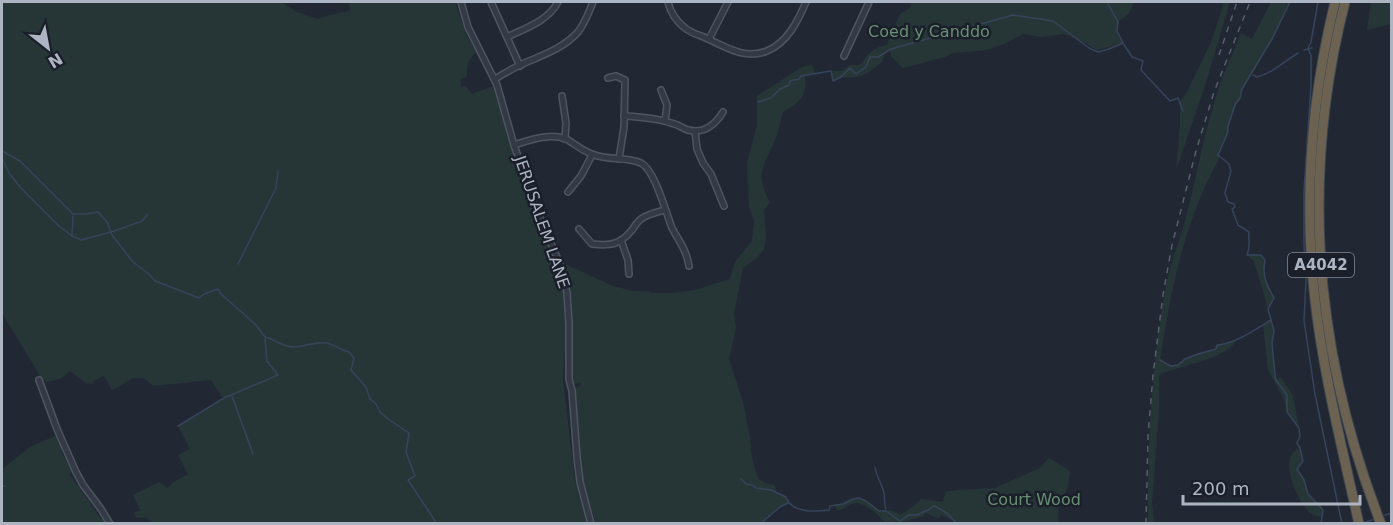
<svg xmlns="http://www.w3.org/2000/svg" width="1393" height="525" viewBox="0 0 1393 525" font-family="'DejaVu Sans',sans-serif">
	<style>
		.green { fill: #263637 }
		.lines { fill: none; stroke-linecap: round; stroke-linejoin: round }
		.stream { stroke: #36435b; stroke-width: 1.5 }
		.street-casing { stroke: #4e5560; stroke-width: 8 }
		.highway-casing { stroke: #3f4550; stroke-width: 11 }
		.street { stroke: #343a45; stroke-width: 5 }
		.highway { stroke: #6b6252; stroke-width: 9 }
		.rail { stroke: #565e6c; stroke-width: 1.5; stroke-dasharray: 6 6; stroke-linecap: butt }
		.labels { text-anchor: middle; dominant-baseline: central; stroke-width: 5; stroke-linejoin: round; paint-order: stroke }
		.shield { fill: #1a1f2a; stroke: #828894; stroke-width: 1.5 }
		.shield-label { font-size: 15px; font-weight: bold; fill: #aeb5c2 }
		.park-label { font-size: 16px; fill: #689073; stroke: #1a1f2a }
		.street-label { font-size: 16px; fill: #aeb5c2; stroke: #1a1f2a }
	</style>
	<rect width="100%" height="100%" fill="#212834"/>
	<!-- green -->
	<g class="green">
		<path d="M2,2H281L297,12L318,19L330,15L350,11L349,4L353,2H455L467,36L476,52C468,60 467,65 467,76L460,80L461,87L466,86L472,94L493,86L508,138L536,217L546,241L557,261L563,295L566,329L563,381L575,481L587,523L153,524C148,517 144,517 137,518L134,513L140,510L133,495L159,482L168,488L172,483L188,474L178,455L190,449L178,426L223,398L211,380L153,386L144,378H134L112,390L104,376L93,381V384L86,383L70,371L62,378L47,382L42,379L2,313Z"/>
		<path d="M911,2H1134L1129,13L1118,22L1117,31L1123,43L1097,50L1081,41L1064,34L1040,37L1023,34L1004,44L986,50L953,53L945,57L903,68L891,56L890,49L886,52L882,62L868,73L853,78L841,77L833,81L831,71H842L850,65H860C867,55 874,47 887,45L900,14L910,8Z"/>
		<path d="M1224,2H1230L1204,89L1176,170L1180,125V102L1188,90L1212,40Z"/>
		<path d="M1271,2H1290L1272,39L1242,89C1241,98 1238,100 1235,107C1231,115 1230,124 1228,132C1226,140 1220,147 1218,155L1220,157C1184,220 1171,290 1160,360L1171,366L1177,365L1185,359L1198,354L1215,349L1217,345L1227,344L1236,340C1229,359 1176,366 1159,375V412L1152,503L1154,523H1148C1148,445 1151,364 1166,287C1170,264 1179,243 1185,221C1196,180 1203,138 1216,97C1222,75 1233,54 1241,33L1252,39Z"/>
		<path d="M1371,2H1391V24L1367,30Z"/>
		<path d="M812,65L815,73L805,75C807,96 801,102 783,112C780,121 779,131 775,140C764,166 754,174 770,202L764,210L766,239L764,249L758,257L743,268L734,313L736,328L729,359L743,402L750,438L752,458L758,479L766,483L775,485L776,492L786,497L788,503L780,507L760,523H596L583,483L578,442L575,388L580,386L581,383L572,384C572,371 573,359 573,345C574,318 571,290 565,264L613,286L633,291H646L652,293H674L695,290L730,279L735,262L752,241L754,221L749,207L747,163L757,125V96L802,67Z"/>
		<path d="M1247,255H1261L1265,260C1262,277 1266,283 1274,298L1268,309L1254,261Z"/>
		<path d="M1272,320L1274,331L1272,343L1275,375L1276,380L1281,377L1293,396L1299,428L1287,412L1283,397L1268,370L1263,325Z"/>
		<path d="M57,435L63,448L61,451L72,472L69,474L104,523L2,524V469L30,447Z"/>
		<path d="M1300,448L1303,461L1297,469L1304,480L1308,494L1323,510L1322,517C1319,516 1315,516 1312,514C1300,507 1282,467 1292,454C1294,451 1297,450 1300,448Z"/>
		<path d="M1049,458L1070,471L1068,487L1058,509V523H958L941,515L939,519L926,513L924,516L898,523L895,521L892,523H885C881,516 864,502 855,503C850,504 845,507 841,510H837L835,506C847,504 856,494 868,502C872,505 875,508 879,511L890,510L901,515L916,504L921,499L943,502L945,492L958,490L995,488L1040,468Z"/>
	</g>
	<g class="lines">
		<!-- stream -->
		<g class="stream">
			<path d="M1107,2L1118,22L1117,31L1123,43L1132,57L1143,61L1141,70L1170,101L1178,98L1183,111"/>
			<path d="M1290,2L1272,39L1242,89L1240,98L1235,105L1228,126V132L1218,155L1229,164L1231,171L1225,193L1228,202L1234,204L1235,207L1232,209L1238,225L1249,232C1248,242 1251,245 1247,255H1261L1265,260C1262,277 1266,283 1274,298L1268,309L1274,331L1272,343L1275,375L1276,380L1287,395V412L1299,428L1300,436L1297,443L1300,448L1303,461L1297,469L1304,480L1308,494L1323,510L1321,524"/>
			<path d="M1318,2L1311,42L1308,48L1311,56V86L1304,191V245L1306,279L1304,321L1315,394L1342,524"/>
			<path d="M1304,50L1312,48"/>
			<path d="M1253,75L1257,77C1274,72 1282,63 1298,53"/>
			<path d="M758,102L771,98L780,89L789,85L790,81L799,79L801,76L831,71L833,81L841,77L850,68L856,74L866,67L870,57H878L891,49L1013,15L1053,21L1089,48L1098,52L1109,49L1123,43"/>
			<path d="M2,151L20,161L73,214H86L98,212L107,222L112,235L133,262L149,274L155,281L199,298L204,294L218,289L221,294L256,325L265,337C274,339 284,347 293,347C304,347 316,341 327,343C335,345 340,350 349,352L354,358L351,370L366,387L370,399L376,404L380,412L388,419L409,433L406,452L415,476L408,480L437,524"/>
			<path d="M2,158L9,173L20,187L59,226L72,236L81,240L111,232L142,221L148,214"/>
			<path d="M72,235L73,216"/>
			<path d="M238,264L276,188L278,171"/>
			<path d="M1160,360L1171,366L1178,365L1185,359L1198,354L1216,349L1217,345C1235,344 1256,329 1271,320"/>
			<path d="M232,396L253,454"/>
			<path d="M178,426L224,398L278,375L267,361L265,339"/>
			<path d="M875,467C876,476 882,484 884,493C885,498 884,504 886,509"/>
			<path d="M741,479L746,484L753,485L756,488L771,490L786,497C791,513 815,512 829,510L830,506L843,504L853,499L859,498L866,501L879,511H886L900,521L909,515H917L930,509L934,506C939,508 944,511 949,515C952,519 953,521 958,524"/>
			<path d="M2,486H5"/>
			<path d="M1385,515L1392,513"/>
			<path d="M1363,523L1372,520"/>
			<path d="M760,524L780,507L788,503"/>
		</g>
		<!-- street casing -->
		<g class="street-casing">
			<g id="street">
				<path d="M461,2L468,27L497,85L514,145L540,218L562,269L567,293L569,323V379L572,391L577,457L580,482L591,524"/>
				<path d="M491,2L520,66"/>
				<path d="M668,2C670,12 677,22 685,28C691,33 699,35 706,38C726,47 745,60 767,51C787,43 798,21 806,2"/>
				<path d="M507,37C526,28 548,21 558,2"/>
				<path d="M709,39L728,2"/>
				<path d="M844,56L869,2"/>
				<path d="M608,78L616,76L625,80L624,127L619,159"/>
				<path d="M495,79C503,74 512,69 520,65C540,56 563,49 578,32C585,23 589,12 593,2"/>
				<path d="M661,90L667,105L665,121"/>
				<path d="M562,96L566,123L565,139"/>
				<path d="M624,116C639,117 656,118 671,123C677,124 682,128 688,130C704,134 715,125 723,112"/>
				<path d="M695,131L697,149L703,163L711,174L724,206"/>
				<path d="M514,145C530,140 552,132 568,140C576,145 583,151 592,154C608,161 625,156 641,163C655,170 666,213 672,228C676,236 682,244 685,252C687,256 688,261 689,266"/>
				<path d="M568,192L581,176L592,155"/>
				<path d="M579,229L592,244C610,246 620,245 632,230C635,226 637,222 641,219C648,214 657,212 665,210"/>
				<path d="M621,240L628,260L629,274"/>
				<path d="M39,380L57,429L76,472L83,485L101,509L110,524"/>
			</g>
		</g>
		<!-- highway casing -->
		<g class="highway-casing">
			<g id="highway">
				<path d="M1335,2C1312,96 1304,194 1314,291C1322,369 1342,447 1359,524"/>
				<path d="M1345,2C1300,178 1315,354 1381,524"/>
			</g>
		</g>
		<!-- street -->
		<use href="#street" class="street"/>
		<!-- highway -->
		<use href="#highway" class="highway"/>
		<!-- rail -->
		<g class="rail">
			<path d="M1219,55L1237,2"/>
			<path d="M1146,524L1148,436L1153,375L1163,295L1172,245L1196,151L1214,92L1250,2"/>
		</g>
	</g>
	<g class="labels">
		<!-- shield labels -->
		<rect class="shield" x="1288" y="253" width="66" height="24" rx="4.5"/>
		<g class="shield-label">
			<text x="1321" y="265">A4042</text>
		</g>
		<!-- park labels -->
		<g class="park-label">
			<text x="929" y="31">Coed y Canddo</text>
			<text x="1034" y="499">Court Wood</text>
		</g>
		<!-- street labels -->
		<g class="street-label">
			<text transform="translate(542 222) rotate(71)">JERUSALEM LANE</text>
		</g>
	</g>
	<!-- border -->
	<rect width="1393" height="525" fill="none" stroke="#aeb5c2" stroke-width="6"/>
	<!-- north arrow -->
	<g transform="translate(48 48) rotate(149)" stroke="#1a1f2a" stroke-width="4.5" paint-order="stroke">
	<path d="M0-4.5L10 22L0 15L-10 22Z" fill="#aeb5c2"/>
	<text y="-9" font-size="16" font-weight="bold" text-anchor="middle" fill="#aeb5c2">N</text>
	</g>
	<!-- scale -->
	<path d="M1183 495v9h177v-9" fill="none" stroke="#aeb5c2" stroke-width="3"/>
	<text x="1192" y="495" font-size="18" fill="#aeb5c2" stroke="#1a1f2a" stroke-width="4.5" paint-order="stroke">200 m</text>
</svg>
